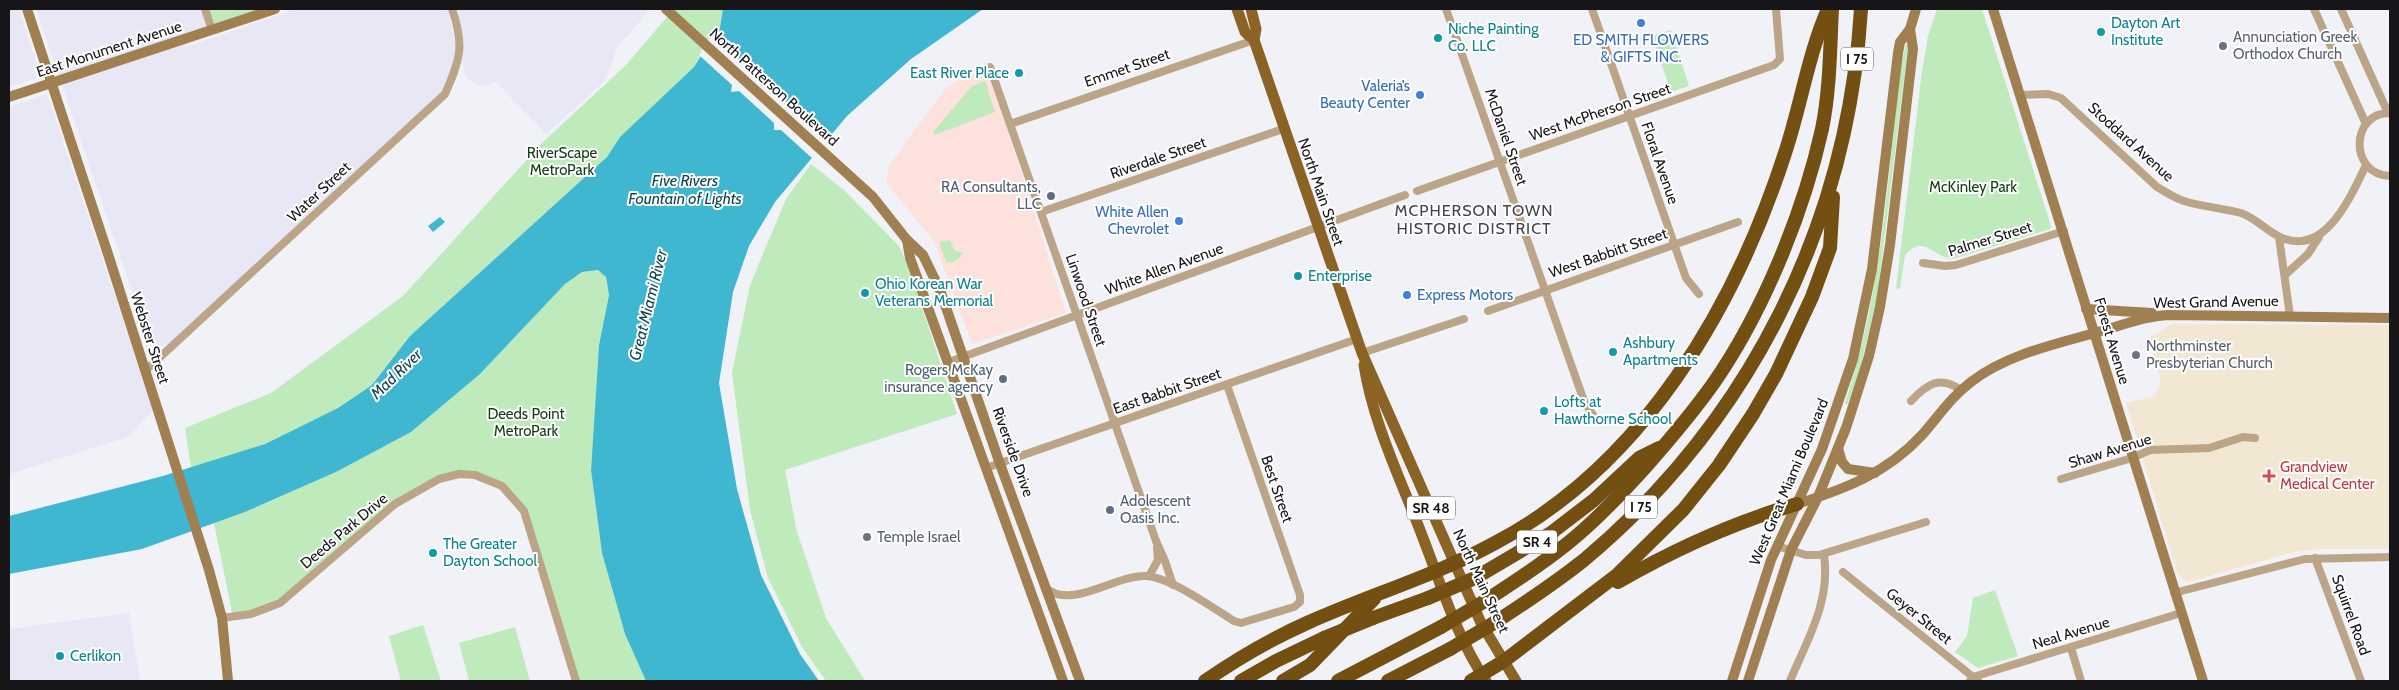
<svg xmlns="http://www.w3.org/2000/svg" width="2399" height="690" viewBox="0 0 2399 690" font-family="Cabin,sans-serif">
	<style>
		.built { fill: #e7e7f6 }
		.education { fill: #fce1dd }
		.medical { fill: #f2e7d2 }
		.green { fill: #bfeabc }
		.water { fill: #3fb7d1 }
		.pier { fill: #f1f1f8 }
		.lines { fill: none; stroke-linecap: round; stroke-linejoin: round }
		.street { stroke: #bba586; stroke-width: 8 }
		.secondary { stroke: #a07f51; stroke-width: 10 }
		.primary { stroke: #8b6325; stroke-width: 11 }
		.highway { stroke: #734f11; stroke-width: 14 }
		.highway-bridge { stroke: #734f11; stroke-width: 14 }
		.shop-dot { fill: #3f7fe0; stroke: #fff; stroke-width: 2 }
		.culture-dot { fill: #0f9aa8; stroke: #fff; stroke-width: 2 }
		.worship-dot { fill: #6b7280; stroke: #fff; stroke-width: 2 }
		.service-dot { fill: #5c6f8a; stroke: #fff; stroke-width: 2 }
		.health-dot { fill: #e0444e; stroke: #fff; stroke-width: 2 }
		.labels { text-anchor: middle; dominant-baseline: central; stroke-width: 4; stroke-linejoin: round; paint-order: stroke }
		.shield { fill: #fff; stroke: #5c5c5e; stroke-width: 1 }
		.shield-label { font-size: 14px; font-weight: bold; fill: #161619 }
		.culture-label { font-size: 15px; fill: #0d838f; stroke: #fff; text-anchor: start }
		.worship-label { font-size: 15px; fill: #5b616d; stroke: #fff; text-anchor: start }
		.shop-label { font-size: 15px; fill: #366cbe; stroke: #fff; text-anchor: end }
		.street-label { font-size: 15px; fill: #161619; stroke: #fff }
		.park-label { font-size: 15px; fill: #113d12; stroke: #fff }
		.service-label { font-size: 15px; fill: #4e5e75; stroke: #fff; text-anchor: end }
		.health-label { font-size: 15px; fill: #be3a42; stroke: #fff; text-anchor: start }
		.water-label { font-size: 16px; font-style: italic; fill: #124651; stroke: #fff }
		.neighbourhood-label { font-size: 16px; letter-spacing: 1px; fill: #434349; stroke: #fff }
	</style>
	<rect width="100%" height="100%" fill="#f1f1f8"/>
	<!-- built -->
	<g class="built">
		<path d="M9,9H19L40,74L36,78L9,87Z"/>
		<path d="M36,9H201L206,25L183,48L296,9H447L456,44L455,62L442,92L382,150L170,342L162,346L154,345L148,338Z"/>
		<path d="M456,9H651L618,46L604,82L546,134L495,81L486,86H478L465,76L463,65V35Z"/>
		<path d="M47,94L153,410L128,437L9,474V107Z"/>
		<path d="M129,613L140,681H9V629Z"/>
	</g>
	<!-- education -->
	<path class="education" d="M986,62L1066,313L972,344L934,241L886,183L890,164L945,89Z"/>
	<!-- medical -->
	<path class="medical" d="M2172,324L2390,325V549H2321L2294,552L2188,582L2178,575L2126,403L2155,396L2161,380L2148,339Z"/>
	<!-- green -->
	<g class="green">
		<path d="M205,9H274L212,30Z"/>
		<path d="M674,9H723L720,27L694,67L620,137L607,157L410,336L372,385L338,408L265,444L191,468L185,428L271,393L403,296L542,143L625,66Z"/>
		<path d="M1937,9H1982L2051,226L2050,229L1953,259C1933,258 1925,233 1905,255L1900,288L1896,289L1922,71L1928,36Z"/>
		<path d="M1671,30L1689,86L1671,92L1652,36Z"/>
		<path d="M1906,44L1908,46L1877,299L1858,377L1847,405L1845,403C1881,295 1888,181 1900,69Z"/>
		<path d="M985,81L995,112L934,135L933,132L972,86Z"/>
		<path d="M811,164L844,190L899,246L910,271L957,414L785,470L797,532L826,618L865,681H826L802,647L768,578L750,510L732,373L750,285L786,199Z"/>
		<path d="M950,240L954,250L963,253C959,259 954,264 946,262L939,242Z"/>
		<path d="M598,270L606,277L609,295L599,345L591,470L602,553L625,634L646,681H576L528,521L515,500L489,480L449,475L395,504L290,596L233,617L214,523L245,512L336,472L411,432L480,374L565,284L582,272Z"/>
		<path d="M1995,590L2018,656L1978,668L1955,652L1967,636L1973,598Z"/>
		<path d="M423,625L441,681H401L389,636Z"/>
		<path d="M515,627L530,681H469L459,643Z"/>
	</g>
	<!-- water -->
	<g class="water">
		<path d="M723,9H983L911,59L847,116L775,202L749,246L733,292L719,383L737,489L761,575L800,654L819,681H646L625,634L602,553L591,470L599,345L609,295L606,277L598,270L582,272L565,284L480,374L411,432L336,472L245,512L142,549L9,574V516L163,476L265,444L338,408L372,385L410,336L607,157L620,137L694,67L720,27Z"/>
		<path d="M440,217L445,222L433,232L428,226Z"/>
	</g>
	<!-- pier -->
	<path class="pier" d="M712,34L748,67H754L755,73L790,105H796L797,112L829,141L814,160L781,130H774V123L739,91L731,92L732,85L699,55Z"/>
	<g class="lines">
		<!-- street -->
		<g class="street">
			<path d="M205,9L212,30"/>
			<path d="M1446,9L1584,401L1593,415"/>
			<path d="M1592,9L1686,278L1699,294"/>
			<path d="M2314,9L2366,124"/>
			<path d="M2341,9L2388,113"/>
			<path d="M990,67L1156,541L1165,561L1173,585"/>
			<path d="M2021,95L2048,94L2061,98L2157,187C2166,192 2174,198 2184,201C2203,207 2222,208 2241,213C2256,218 2265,230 2280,237C2325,258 2351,196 2366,165"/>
			<path d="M2390,113C2351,112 2348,174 2390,176"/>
			<path d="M1010,124L1254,40"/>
			<path d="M1417,191L1774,65L1780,59L1776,9"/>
			<path d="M1041,212L1283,129"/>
			<path d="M2279,237L2290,316"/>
			<path d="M1923,263L1945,266L1956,265L2064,231"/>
			<path d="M2285,275L2308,254L2319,237"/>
			<path d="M1488,311L1738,222"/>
			<path d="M1362,353L1464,319"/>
			<path d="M949,362L1405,195"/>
			<path d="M145,371L445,94C460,60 465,46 452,9"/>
			<path d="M1911,401C1927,384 1940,375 1961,390"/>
			<path d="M986,468L1357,339"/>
			<path d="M2061,479L2132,458L2150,450L2209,448L2243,437L2255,438"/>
			<path d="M1777,546L1806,555H1819L1926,522"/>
			<path d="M2315,558L2361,681"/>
			<path d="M1843,572L1978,681"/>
			<path d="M1149,576L1158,560L1157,548"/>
			<path d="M1047,589C1074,609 1114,575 1146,576C1170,577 1213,608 1234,621L1241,623L1294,607L1300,602V595L1227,385"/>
			<path d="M2174,593L2305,559L2390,557"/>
			<path d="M222,618L251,614L280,603L395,504L439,479L459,474L475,475L502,486L524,511L576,681"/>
			<path d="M2071,648L2081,681"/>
			<path d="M1790,681C1808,638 1831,601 1824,554"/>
			<path d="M1970,681L1973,677L2181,613"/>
		</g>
		<!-- secondary -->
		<g class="secondary">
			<path d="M27,9L107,251L209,570L222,618L228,681"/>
			<path d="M666,9L873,197L907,240L923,255L940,290L1000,464L1080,681"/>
			<path d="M1993,9L2203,681"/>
			<path d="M9,97L275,9"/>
			<path d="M907,240L910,258L1063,681"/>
			<path d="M2086,309L2152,313"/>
			<path d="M1838,448L1842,462L1848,469L1875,473"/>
			<path d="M1797,504C1845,489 1887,473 1922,435C1938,417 1951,397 1971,382C2008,353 2061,343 2105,330C2126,324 2146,316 2168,315L2390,318"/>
			<path d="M1732,681L1771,560L1822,449L1853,359L1872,269L1898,53L1900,42L1910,29"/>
			<path d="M1748,681L1791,550L1818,497L1846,428L1869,356L1880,307L1890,245L1913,49L1910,29L1916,9"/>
		</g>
		<!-- primary -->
		<g class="primary">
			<path d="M1237,9L1245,32L1254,40"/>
			<path d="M1251,9L1256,29L1254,40L1362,353L1481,623L1516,681"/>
			<path d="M1364,365C1373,424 1402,482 1423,538C1442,587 1457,638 1486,681"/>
		</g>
		<!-- highway -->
		<g class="highway">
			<path d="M1475,578L1551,533L1594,500L1639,458L1659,448"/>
			<path d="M1618,582C1677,548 1732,523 1797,504"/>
			<path d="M1485,601C1513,583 1542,564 1568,543C1598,519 1624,491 1649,463C1671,438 1693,412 1713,384C1763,312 1803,214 1822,129C1830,90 1830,49 1832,9"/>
			<path d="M1373,618L1428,598"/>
			<path d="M1494,623C1525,603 1555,583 1584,560C1750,421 1848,225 1861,9"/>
			<path d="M1205,681C1237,659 1271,639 1307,623C1369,595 1435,576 1495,543C1643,465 1735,308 1785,153C1801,105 1808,55 1828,9"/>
			<path d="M1241,681L1276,661L1324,638"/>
			<path d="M1283,681L1310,665L1374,599"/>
			<path d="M1338,681L1441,627"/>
			<path d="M1388,681L1450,649"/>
			<path d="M1471,681L1504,661L1617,575L1683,510L1719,465L1753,414L1776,374L1812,297L1830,248L1833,197"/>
		</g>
		<!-- highway-bridge -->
		<g class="highway-bridge">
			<path d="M1428,598L1475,578"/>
			<path d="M1441,627L1485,601"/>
			<path d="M1324,638L1373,618"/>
			<path d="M1450,649L1494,623"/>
		</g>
	</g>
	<!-- markers -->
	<g class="shop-dot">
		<circle cx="1641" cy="23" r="5"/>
		<circle cx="1420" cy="95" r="5"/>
		<circle cx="1179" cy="221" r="5"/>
		<circle cx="1407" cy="295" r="5"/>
	</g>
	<g class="culture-dot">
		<circle cx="2101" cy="32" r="5"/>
		<circle cx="1438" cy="38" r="5"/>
		<circle cx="1019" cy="73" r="5"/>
		<circle cx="1298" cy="276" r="5"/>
		<circle cx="865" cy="293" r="5"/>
		<circle cx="1613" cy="352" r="5"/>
		<circle cx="1544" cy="411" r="5"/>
		<circle cx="433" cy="553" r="5"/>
		<circle cx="60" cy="656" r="5"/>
	</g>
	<g class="worship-dot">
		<circle cx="2223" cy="46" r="5"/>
		<circle cx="2136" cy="355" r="5"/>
		<circle cx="867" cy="537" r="5"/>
	</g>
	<g class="service-dot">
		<circle cx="1051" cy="196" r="5"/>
		<circle cx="1003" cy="379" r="5"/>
		<circle cx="1110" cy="510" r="5"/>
	</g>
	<path class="health-dot" d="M2266.5 468.5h5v5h5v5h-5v5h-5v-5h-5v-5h5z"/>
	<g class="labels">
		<!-- shield labels -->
		<g class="shield">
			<rect x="1841" y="47.5" width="32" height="23" rx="4"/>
			<rect x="1625" y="495.5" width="32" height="23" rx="4"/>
			<rect x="1407" y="496.5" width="48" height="23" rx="4"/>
			<rect x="1517" y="530.5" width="40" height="23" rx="4"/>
		</g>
		<g class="shield-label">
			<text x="1857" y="59">I 75</text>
			<text x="1641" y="507">I 75</text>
			<text x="1431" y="508">SR 48</text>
			<text x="1537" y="542">SR 4</text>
		</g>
		<!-- culture labels -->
		<g class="culture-label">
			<text x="2111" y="23">Dayton Art<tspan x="2111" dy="17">Institute</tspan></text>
			<text x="1448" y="29">Niche Painting<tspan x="1448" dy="17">Co. LLC</tspan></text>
			<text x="1009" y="73" text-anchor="end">East River Place</text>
			<text x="1308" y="276">Enterprise</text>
			<text x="875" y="284">Ohio Korean War<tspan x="875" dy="17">Veterans Memorial</tspan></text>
			<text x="1623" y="343">Ashbury<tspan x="1623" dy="17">Apartments</tspan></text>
			<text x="1554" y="402">Lofts at<tspan x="1554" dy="17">Hawthorne School</tspan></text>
			<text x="443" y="544">The Greater<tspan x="443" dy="17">Dayton School</tspan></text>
			<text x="70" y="656">Cerlikon</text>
		</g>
		<!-- worship labels -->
		<g class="worship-label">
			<text x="2233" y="37">Annunciation Greek<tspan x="2233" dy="17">Orthodox Church</tspan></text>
			<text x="2146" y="346">Northminster<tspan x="2146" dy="17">Presbyterian Church</tspan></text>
			<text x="877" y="537">Temple Israel</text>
		</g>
		<!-- shop labels -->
		<g class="shop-label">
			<text x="1641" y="40" text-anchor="middle">ED SMITH FLOWERS<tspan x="1641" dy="17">&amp; GIFTS INC.</tspan></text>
			<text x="1410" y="86">Valeria’s<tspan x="1410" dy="17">Beauty Center</tspan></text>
			<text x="1169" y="212">White Allen<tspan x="1169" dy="17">Chevrolet</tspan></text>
			<text x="1417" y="295" text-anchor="start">Express Motors</text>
		</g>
		<!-- street labels -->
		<g class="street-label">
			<text transform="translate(109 49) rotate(-18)">East Monument Avenue</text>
			<text transform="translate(1127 68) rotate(-19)">Emmet Street</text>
			<text transform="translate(774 87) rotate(42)">North Patterson Boulevard</text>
			<text transform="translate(1600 112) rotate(-19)">West McPherson Street</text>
			<text transform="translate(1506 137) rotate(71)">McDaniel Street</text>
			<text transform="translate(2131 142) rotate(42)">Stoddard Avenue</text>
			<text transform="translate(1158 158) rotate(-19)">Riverdale Street</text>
			<text transform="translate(1660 163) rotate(71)">Floral Avenue</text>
			<text transform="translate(319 192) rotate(-43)">Water Street</text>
			<text transform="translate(1321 192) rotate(71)">North Main Street</text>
			<text transform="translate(1990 239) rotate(-17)">Palmer Street</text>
			<text transform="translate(1608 253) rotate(-19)">West Babbitt Street</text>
			<text transform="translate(1164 269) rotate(-20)">White Allen Avenue</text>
			<text transform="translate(1086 300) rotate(71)">Linwood Street</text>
			<text transform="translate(2216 302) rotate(-1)">West Grand Avenue</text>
			<text transform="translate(150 338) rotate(72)">Webster Street</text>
			<text transform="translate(2112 341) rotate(73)">Forest Avenue</text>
			<text transform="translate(1167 391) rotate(-19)">East Babbit Street</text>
			<text transform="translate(2110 451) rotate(-17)">Shaw Avenue</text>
			<text transform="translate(1013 452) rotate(70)">Riverside Drive</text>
			<text transform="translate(1789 482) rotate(-67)">West Great Miami Boulevard</text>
			<text transform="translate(1277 489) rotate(71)">Best Street</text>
			<text transform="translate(344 531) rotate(-40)">Deeds Park Drive</text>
			<text transform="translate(1481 581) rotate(65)">North Main Street</text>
			<text transform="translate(2351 615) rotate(70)">Squirrel Road</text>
			<text transform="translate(1919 616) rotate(39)">Geyer Street</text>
			<text transform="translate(2071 633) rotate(-17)">Neal Avenue</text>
		</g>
		<!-- park labels -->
		<g class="park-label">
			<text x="562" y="153">RiverScape<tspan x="562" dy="17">MetroPark</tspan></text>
			<text x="1973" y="187">McKinley Park</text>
			<text x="526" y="414">Deeds Point<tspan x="526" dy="17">MetroPark</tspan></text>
		</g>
		<!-- service labels -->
		<g class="service-label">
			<text x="1041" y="187">RA Consultants,<tspan x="1041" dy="17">LLC</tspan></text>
			<text x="993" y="370">Rogers McKay<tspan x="993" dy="17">insurance agency</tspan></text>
			<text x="1120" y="501" text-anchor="start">Adolescent<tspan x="1120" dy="17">Oasis Inc.</tspan></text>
		</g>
		<!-- health labels -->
		<g class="health-label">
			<text x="2280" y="467">Grandview<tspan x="2280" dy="17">Medical Center</tspan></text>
		</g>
		<!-- water labels -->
		<g class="water-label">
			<text x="685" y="180">Five Rivers<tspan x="685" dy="18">Fountain of Lights</tspan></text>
			<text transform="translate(648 305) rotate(-76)">Great Miami River</text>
			<text transform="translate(396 374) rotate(-44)">Mad River</text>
		</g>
		<!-- neighbourhood labels -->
		<g class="neighbourhood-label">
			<text x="1474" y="210">MCPHERSON TOWN<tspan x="1474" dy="18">HISTORIC DISTRICT</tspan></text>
		</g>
	</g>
	<!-- border -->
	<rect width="2399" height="690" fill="none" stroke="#161619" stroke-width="20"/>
</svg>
